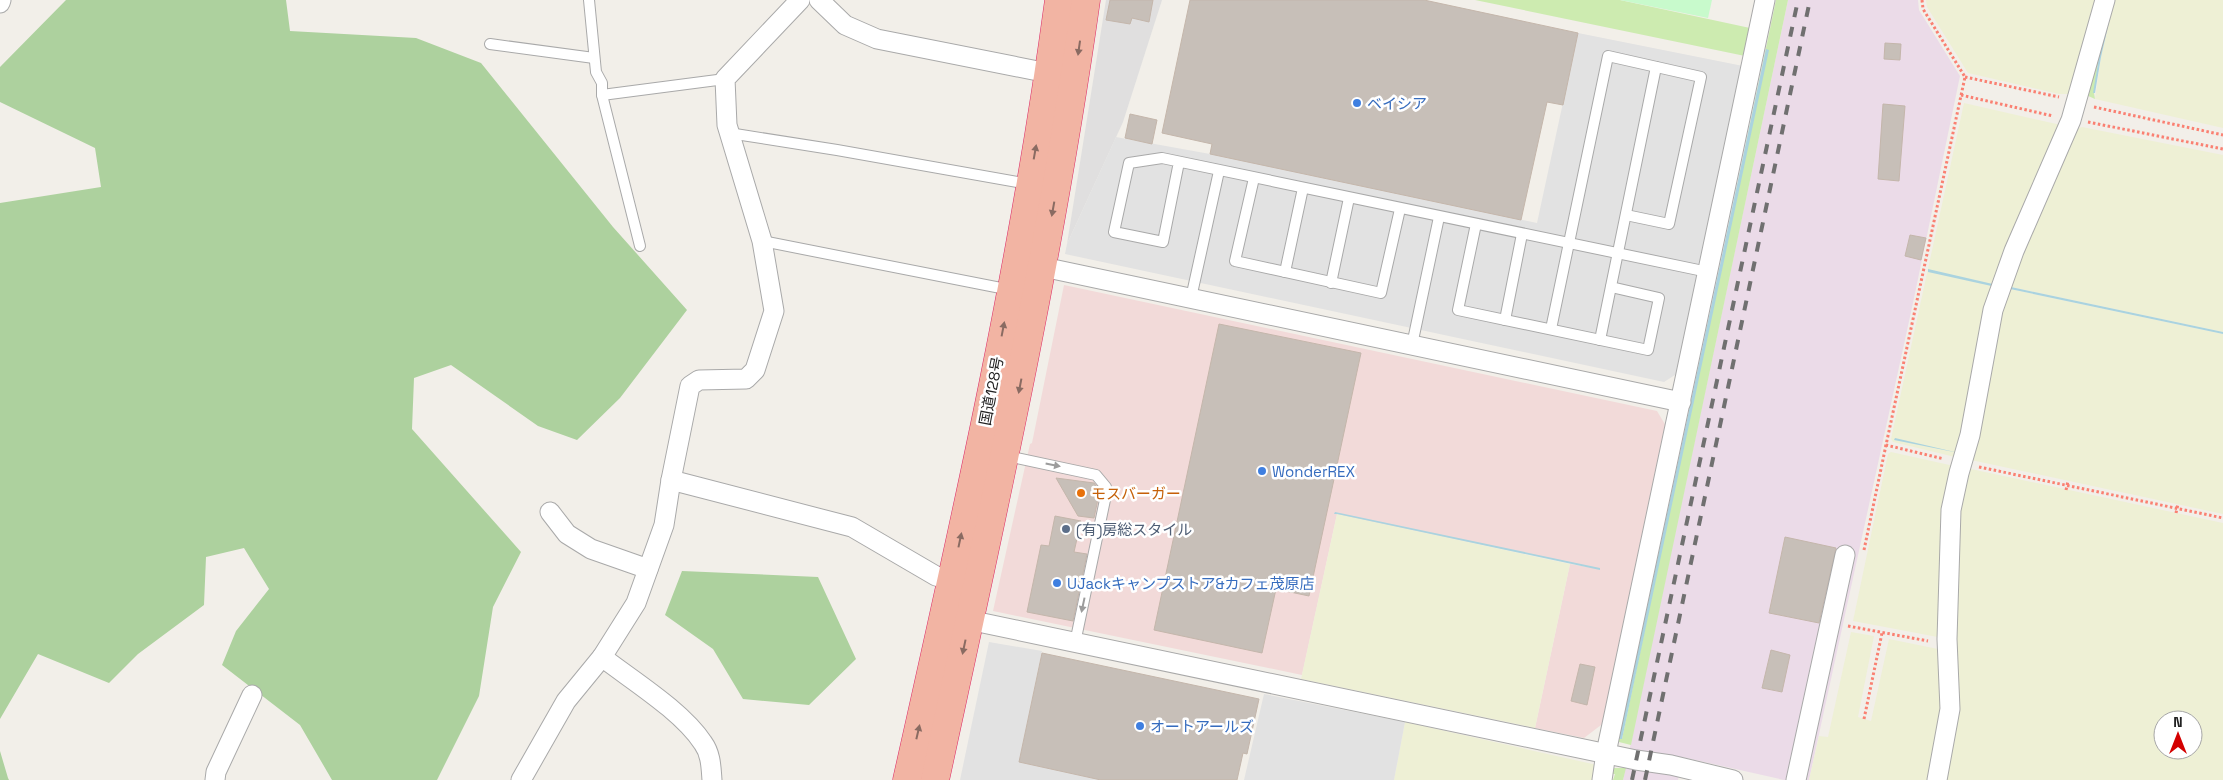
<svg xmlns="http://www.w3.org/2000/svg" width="2223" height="780" viewBox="0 0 2223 780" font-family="'Space Grotesk','Noto Sans JP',sans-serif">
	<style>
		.residential { fill: #e0dfdf }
		.commercial { fill: #f2dad9 }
		.industrial { fill: #ebdbe8 }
		.farmland { fill: #eef0d5; fill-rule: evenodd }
		.grass { fill: #cdebb0 }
		.forest { fill: #add19e }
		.park { fill: #c8facc }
		.parking { fill: #e2e2e2 }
		.water { fill: #aad3df }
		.building { fill: #c7bfb8; stroke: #c4b6ab }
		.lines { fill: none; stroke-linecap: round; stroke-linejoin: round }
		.service-casing { stroke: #a9a9a9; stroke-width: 12 }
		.minor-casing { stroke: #a9a9a9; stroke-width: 21 }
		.trunk-casing { stroke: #dc2a67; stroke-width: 29 }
		.path { stroke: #fa8072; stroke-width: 3; stroke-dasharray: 2.5 2.5; stroke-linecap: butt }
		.service { stroke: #fff; stroke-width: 10 }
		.minor { stroke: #fff; stroke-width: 19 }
		.trunk { stroke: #f2b4a3; stroke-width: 28 }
		.rail { stroke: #707070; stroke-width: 4; stroke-dasharray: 10 10; stroke-linecap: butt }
		.oneway { fill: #8a6b62 }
		.oneway2 { fill: #9c9c9c }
		.shop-dot { fill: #3f7fe0; stroke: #fff; stroke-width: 2 }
		.food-dot { fill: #e8710a; stroke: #fff; stroke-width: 2 }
		.service-dot { fill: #5c6f8a; stroke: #fff; stroke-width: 2 }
		.labels { text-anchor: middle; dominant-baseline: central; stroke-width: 5; stroke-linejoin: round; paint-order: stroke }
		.shop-label { font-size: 15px; fill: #366cbe; stroke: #fff; text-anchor: start }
		.street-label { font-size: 15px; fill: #222; stroke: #fff }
		.food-label { font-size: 15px; fill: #c56008; stroke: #fff; text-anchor: start }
		.service-label { font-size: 15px; fill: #4e5e75; stroke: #fff; text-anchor: start }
	</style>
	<rect width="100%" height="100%" fill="#f2efe9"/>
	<!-- residential -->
	<path class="residential" d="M1106,0H1162L1123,122L1067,244Z"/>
	<!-- commercial -->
	<path class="commercial" d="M1064,285L1657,411L1666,426L1605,722L1584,738L1535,728L1570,564L1600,569L1334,514H1337L1302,675L993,611L1030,444L1032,443Z"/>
	<!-- industrial -->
	<path class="industrial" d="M1788,0H1918L1919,10L1960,76L1913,303L1809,780H1784L1682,757L1678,780H1623Z"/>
	<!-- farmland -->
	<g class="farmland">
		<path d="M1926,0H2099L2070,94H2059L1968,73L1927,7Z"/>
		<path d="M2114,0H2223V128L2095,99L2101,57Z"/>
		<path d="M1964,103L2061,125L1980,356L1955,457L1893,442L1891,439Z"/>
		<path d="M2082,127L2223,155V332L2011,287L2010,289L2223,334V514L1971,460L2001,295L2076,129Z"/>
		<path d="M1891,452L1954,466L1943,638L1853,621L1888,454Z"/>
		<path d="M1971,469L2223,523V780H1941L1952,602L1964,472ZM2163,720H2193V750H2163Z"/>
		<path d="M1337,514L1570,564L1535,728L1301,679Z"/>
		<path d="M1851,632L1874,636L1858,717L1871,721L1889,639L1943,650L1946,688L1933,780H1809L1819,736L1828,737Z"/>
		<path d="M1405,722L1597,765L1594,780H1394Z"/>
	</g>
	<!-- grass -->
	<g class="grass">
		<path d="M1475,0H1620L1750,28L1745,56Z"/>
		<path d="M1776,0H1788L1631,745L1619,742V739H1622Z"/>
		<path d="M2112,0L2099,57L2094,93L2095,99L2086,95Z"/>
		<path d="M1612,768H1626L1623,780H1613L1615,774H1612Z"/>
	</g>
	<!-- forest -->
	<g class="forest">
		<path d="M66,0H286L290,31L416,38L481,63L613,227L687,310L620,398L577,440L538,426L451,365L414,378L412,429L521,552L493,607L479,696L437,780H332L300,725L222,665L236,631L269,589L244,548L206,557L204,605L138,654L109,683L38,654L0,719V203L101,187L95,148L0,102V67Z"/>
		<path d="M682,571L818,577L856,659L809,705L743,699L713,649L665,615Z"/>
		<path d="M0,751L8,778L9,780H0Z"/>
	</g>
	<!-- park -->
	<path class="park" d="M1620,0H1712L1708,18Z"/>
	<!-- parking -->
	<g class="parking">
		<path d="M1578,33L1743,66L1678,373L1664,382L1065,254L1067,244L1116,137L1210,154L1537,223Z"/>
		<path d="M989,642L1042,651L1019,762L1101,780H960Z"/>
		<path d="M1264,694L1405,722L1394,780H1244Z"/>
	</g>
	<!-- water -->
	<g class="water">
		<path d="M2112,0H2114L2101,57L2095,93H2093L2099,57Z"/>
		<path d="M1766,49L1769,50L1622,739H1619Z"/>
		<path d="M1928,269L1997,285L1996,287L1928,272Z"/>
		<path d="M2011,287L2223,332V334L2010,289Z"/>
		<path d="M1895,438L1959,453L1894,440Z"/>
		<path d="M1335,512L1600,568V570L1337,514H1334Z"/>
	</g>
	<!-- building -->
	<g class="building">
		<path d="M1110,0H1153L1149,22L1132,18L1130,24L1106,20Z"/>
		<path d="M1190,0H1424L1578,33L1563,105L1547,102L1521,220L1210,154L1212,144L1162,133Z"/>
		<path d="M1885,43L1901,44L1900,60L1884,59Z"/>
		<path d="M1883,104L1905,106L1899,181L1878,179Z"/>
		<path d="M1130,114L1157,120L1152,144L1125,138Z"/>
		<path d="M1910,235L1926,238L1921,260L1905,256Z"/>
		<path d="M1219,324L1361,353L1309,596L1276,589L1262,653L1154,630Z"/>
		<path d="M1056,478L1094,483L1097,487L1096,499H1098L1094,518L1078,516Z"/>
		<path d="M1055,516L1081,521L1074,552L1087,554L1073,621L1027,612L1041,545L1049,546Z"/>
		<path d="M1785,537L1836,548L1819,623L1769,613Z"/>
		<path d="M1771,650L1790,655L1782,692L1762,688Z"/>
		<path d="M1042,653L1259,699L1247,754L1243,753L1237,780H1101L1019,762Z"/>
		<path d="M1580,664L1595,667L1587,705L1571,701Z"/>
	</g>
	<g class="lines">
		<!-- service casing -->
		<g class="service-casing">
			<g id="service">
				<path d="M589,0L596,72L602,83V95L725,79"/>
				<path d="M490,44L594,58"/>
				<path d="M602,95L640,246"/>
				<path d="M729,133L837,150L1029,184"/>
				<path d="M1179,162L1163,242L1114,232L1129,163L1162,158L1708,272"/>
				<path d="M1254,178L1235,261L1381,293L1400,209"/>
				<path d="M1476,224L1458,310L1648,350L1659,298L1611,287"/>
				<path d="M762,241L1011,290"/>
				<path d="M1285,272L1303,188"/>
				<path d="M1331,283L1349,198"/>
				<path d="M1191,298L1219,171"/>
				<path d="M1505,320L1522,234"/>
				<path d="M1551,329L1608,56L1701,77L1669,224L1626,215"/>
				<path d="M1600,340L1656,67"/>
				<path d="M1412,345L1439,217"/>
				<path d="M1007,456L1096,475L1106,487V495L1075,643"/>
			</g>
		</g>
		<!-- minor casing -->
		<g class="minor-casing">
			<g id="minor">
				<path d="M819,0L845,25L877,39L1058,75"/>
				<path d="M0,3L1,0"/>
				<path d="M1043,267L1681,402"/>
				<path d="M671,480L852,527L936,576L961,583"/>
				<path d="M550,512L567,534L591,549L648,569"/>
				<path d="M959,618L1636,760L1671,765L1733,780"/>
				<path d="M602,657C633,681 682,711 703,743C711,754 711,767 712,780"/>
				<path d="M215,780L216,772L252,695"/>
				<path d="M521,780L566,701L602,657L636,603L664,525L671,480L690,386L699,380L746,379L755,370L774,311L762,241L727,125L725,79L800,0"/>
				<path d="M1602,780L1606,753L1765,0"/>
				<path d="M1796,780L1845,555"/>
				<path d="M1937,780L1950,709L1947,639L1951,510L1959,473L1970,435L1993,310L2014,251L2071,120L2105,0"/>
			</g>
		</g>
		<!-- trunk casing -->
		<g class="trunk-casing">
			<g id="trunk">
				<path d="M907,780C965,522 1024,262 1059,0"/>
				<path d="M935,780C991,521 1049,263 1086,0"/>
			</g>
		</g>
		<!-- path -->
		<g class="path">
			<path d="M1922,0L1923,9L1965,77L1886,445L1944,459"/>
			<path d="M1965,77L2059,97"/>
			<path d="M1961,95L2053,116"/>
			<path d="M2094,107L2223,135"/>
			<path d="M2088,122L2223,149"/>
			<path d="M1979,467L2223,518"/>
			<path d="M2066,490L2068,481"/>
			<path d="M2176,513L2178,504"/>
			<path d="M1864,550L1886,445"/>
			<path d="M1848,626L1928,641"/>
			<path d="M1864,719L1882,633"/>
		</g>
		<!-- service -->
		<use href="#service" class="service"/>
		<!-- minor -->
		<use href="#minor" class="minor"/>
		<!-- trunk -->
		<use href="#trunk" class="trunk"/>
		<!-- rail -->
		<g class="rail">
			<path d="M1632,780L1798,0"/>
			<path d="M1645,780L1810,0"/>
		</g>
	</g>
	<!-- one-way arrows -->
	<defs><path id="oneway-solid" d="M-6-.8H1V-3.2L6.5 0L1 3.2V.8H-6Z" transform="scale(1.25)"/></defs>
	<g class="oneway">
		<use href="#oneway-solid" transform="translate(1079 48) rotate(98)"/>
		<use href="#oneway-solid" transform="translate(1035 152) rotate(-80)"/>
		<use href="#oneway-solid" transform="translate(1053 209) rotate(100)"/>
		<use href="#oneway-solid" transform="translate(1003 329) rotate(-79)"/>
		<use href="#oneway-solid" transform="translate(1020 386) rotate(101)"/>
		<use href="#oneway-solid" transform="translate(960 540) rotate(-78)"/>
		<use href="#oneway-solid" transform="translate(964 647) rotate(102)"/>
		<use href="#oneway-solid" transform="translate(918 732) rotate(-77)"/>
	</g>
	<g class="oneway2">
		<use href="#oneway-solid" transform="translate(1053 465) rotate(11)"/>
		<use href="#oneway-solid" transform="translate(1083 605) rotate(102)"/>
	</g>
	<!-- markers -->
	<g class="shop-dot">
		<circle cx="1357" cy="103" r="5"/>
		<circle cx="1262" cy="471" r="5"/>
		<circle cx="1057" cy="583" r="5"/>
		<circle cx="1140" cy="726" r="5"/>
	</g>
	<circle class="food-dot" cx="1081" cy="493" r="5"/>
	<circle class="service-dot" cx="1066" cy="529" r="5"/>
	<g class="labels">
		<!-- shop labels -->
		<g class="shop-label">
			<text x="1367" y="103">ベイシア</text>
			<text x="1272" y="471">WonderREX</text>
			<text x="1067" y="583">UJackキャンプストア&amp;カフェ茂原店</text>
			<text x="1150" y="726">オートアールズ</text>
		</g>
		<!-- street labels -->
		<g class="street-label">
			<text transform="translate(991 391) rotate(-79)">国道128号</text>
		</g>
		<!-- food labels -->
		<g class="food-label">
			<text x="1091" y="493">モスバーガー</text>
		</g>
		<!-- service labels -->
		<g class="service-label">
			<text x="1076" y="529">(有)房総スタイル</text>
		</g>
	</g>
	<!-- north arrow -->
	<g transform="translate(2178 735)"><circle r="24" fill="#ffffff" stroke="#a7a7a7"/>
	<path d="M0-4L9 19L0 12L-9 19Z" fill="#d40000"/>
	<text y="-8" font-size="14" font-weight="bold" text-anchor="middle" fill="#222222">N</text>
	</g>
</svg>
